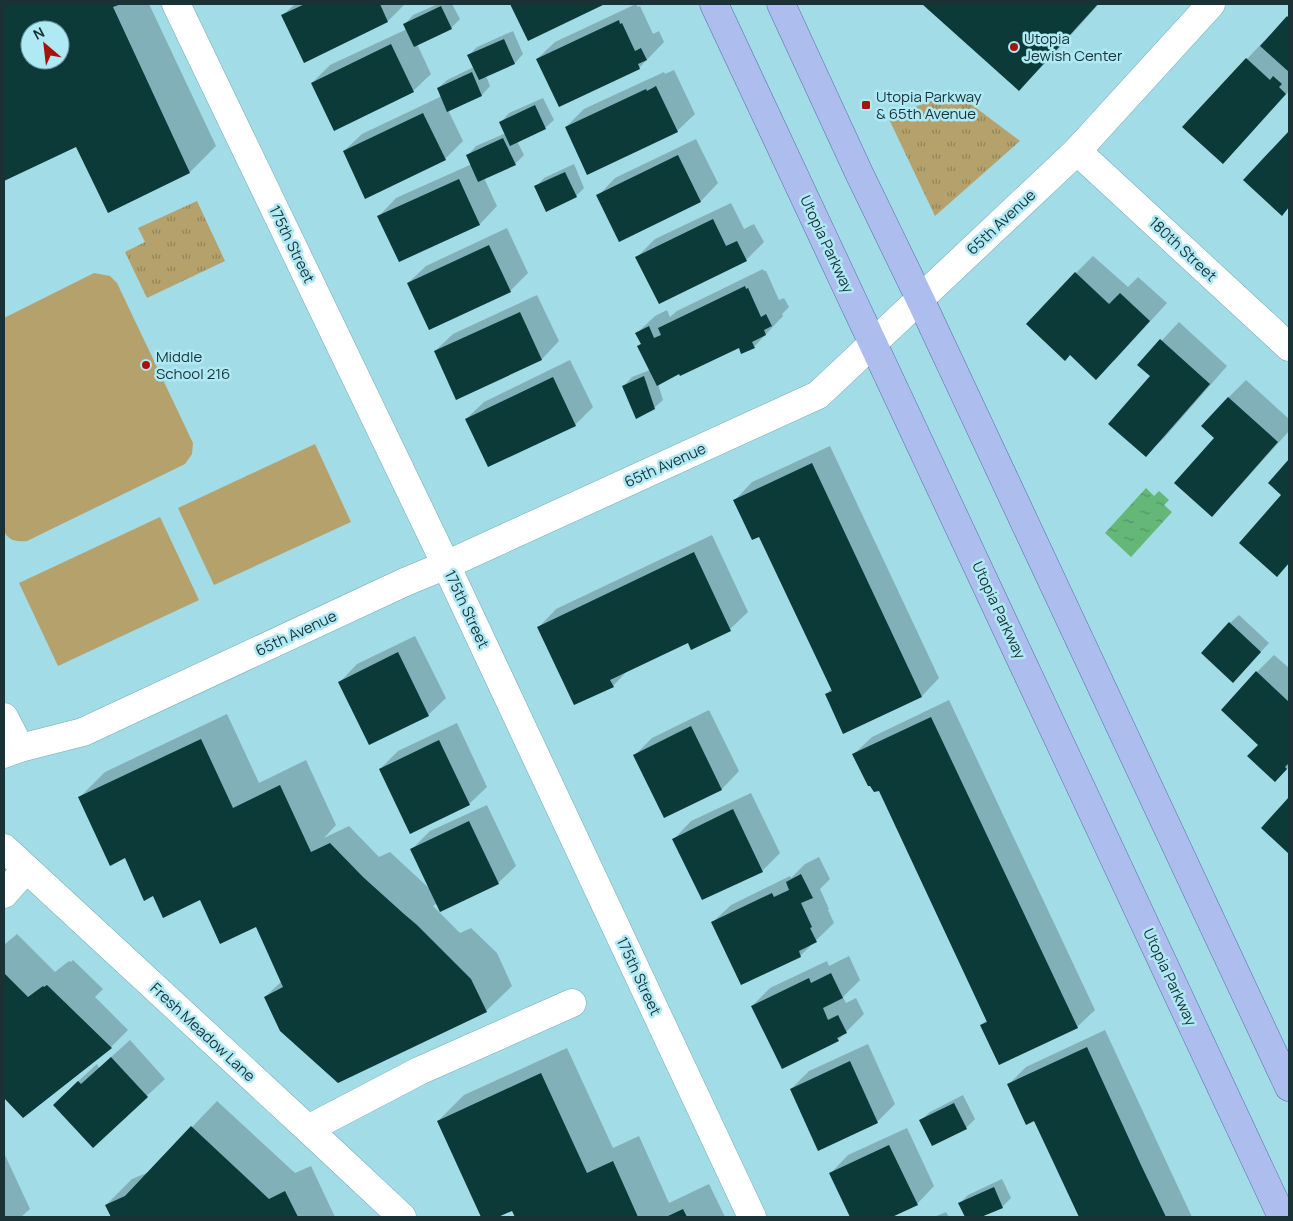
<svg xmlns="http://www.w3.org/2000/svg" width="1293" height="1221" viewBox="0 0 1293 1221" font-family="Manrope,sans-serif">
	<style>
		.grass { fill: url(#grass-tufts) }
		.garden { fill: #b5a16c }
		.water { fill: url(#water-ripples) }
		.shadow { fill: #0003; fill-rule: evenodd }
		.building { fill: #0b3a38; fill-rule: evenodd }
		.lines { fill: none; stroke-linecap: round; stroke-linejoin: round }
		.minor-casing { stroke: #73acb5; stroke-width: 29 }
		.major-casing { stroke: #566fa5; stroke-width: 29 }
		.minor { stroke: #fff; stroke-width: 28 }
		.major { stroke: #adbdee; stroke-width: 28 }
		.poi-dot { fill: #a6130a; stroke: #afe9f4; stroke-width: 2 }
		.labels { text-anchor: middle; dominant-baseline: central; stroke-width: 5; stroke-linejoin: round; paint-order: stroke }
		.poi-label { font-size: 15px; fill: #1a3135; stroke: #afe9f4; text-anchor: start }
		.street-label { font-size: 15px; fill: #1a3135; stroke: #afe9f4 }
	</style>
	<defs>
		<pattern id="grass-tufts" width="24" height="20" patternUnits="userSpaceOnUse" patternTransform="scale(1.25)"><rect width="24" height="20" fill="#b5a16c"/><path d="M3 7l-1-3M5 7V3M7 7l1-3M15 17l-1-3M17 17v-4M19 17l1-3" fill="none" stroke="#92845a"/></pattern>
		<pattern id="water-ripples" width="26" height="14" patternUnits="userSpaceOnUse" patternTransform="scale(1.25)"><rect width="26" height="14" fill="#65b777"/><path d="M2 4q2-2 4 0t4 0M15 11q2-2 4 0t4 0" fill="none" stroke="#529562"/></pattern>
	</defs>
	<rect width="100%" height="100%" fill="#a2dce6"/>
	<!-- grass -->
	<g class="grass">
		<path d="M955,92L1020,141L935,216L888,117Z"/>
		<path d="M197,201L225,261L147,298L125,252L145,242L138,228Z"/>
	</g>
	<!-- garden -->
	<g class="garden">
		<path d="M94,273L110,276L117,283L193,443L192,454L185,464L27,541C18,542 8,541 4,531V318Z"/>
		<path d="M315,444L351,522L214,585L178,508Z"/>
		<path d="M160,517L199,600L58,666L19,583Z"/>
	</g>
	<!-- water -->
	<path class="water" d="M1146,488L1154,496L1159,491L1169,500L1164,505L1172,512L1131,557L1105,533Z"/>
	<!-- shadow -->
	<g class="shadow">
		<path d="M4,4H149L216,146L190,172L77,146L4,180ZM30,30H60V60H30Z"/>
		<path d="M295,4H405L388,21L283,15Z"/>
		<path d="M438,4H452L460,19L451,28L417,44L431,74L413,91L312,83L330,65L407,29L405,24L413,15Z"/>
		<path d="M511,4H602L528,40Z"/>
		<path d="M636,4L638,7L640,6L653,34L659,31L664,42L639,68L537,59L555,42Z"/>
		<path d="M924,4H1099L1051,57L1019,89Z"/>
		<path d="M1289,16V91L1240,145L1247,59L1264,41L1265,43Z"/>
		<path d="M513,31L523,54L515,63L486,76L490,86L482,95L448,110L463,141L445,159L344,151L362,134L442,96L438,88L447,80L474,67L469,55L477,47Z"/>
		<path d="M674,70L695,114L677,131L566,127L584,109L664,72L665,74Z"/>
		<path d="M543,98L554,120L545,128L517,141L524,155L515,164L484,178L497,206L480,224L399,261L379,216L396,198L472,164L468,155L476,146L506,133L501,122L509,113Z"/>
		<path d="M1289,133V206L1282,214L1245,180Z"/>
		<path d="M696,139L718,183L701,201L619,240L598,196L615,178Z"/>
		<path d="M574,164L584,188L576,196L536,187L544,178Z"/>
		<path d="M731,203L744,229L754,224L764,242L746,260L637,257L655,239Z"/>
		<path d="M507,228L528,273L510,291L408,283L426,266Z"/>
		<path d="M1093,256L1128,287L1138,277L1167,303L1114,361L1076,273Z"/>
		<path d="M763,269L764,271H766L779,300L784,298L789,307L782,314L783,316L754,347H739L658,384L663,400L654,408L624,386L632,377L650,370L639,346L642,343L637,333L655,316L667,310L670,317L677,311Z"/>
		<path d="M537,295L559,341L542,359L457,398L435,351L453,334Z"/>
		<path d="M1179,322L1227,366L1164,438L1146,455L1151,376L1139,365Z"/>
		<path d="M570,360L593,407L575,425L466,419L484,402Z"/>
		<path d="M1246,380L1289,419V431L1229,498L1212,516L1216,438L1228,398Z"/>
		<path d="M830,446L939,678L922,696L826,695L832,688L760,535L735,500L752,482Z"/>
		<path d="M1289,460V563L1277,575L1283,495L1269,483Z"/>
		<path d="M712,535L748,612L730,629L689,642L628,670L613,686L539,627L556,609Z"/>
		<path d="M1239,615L1269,643L1242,672L1230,623Z"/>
		<path d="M415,636L446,698L428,715L340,682L357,664Z"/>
		<path d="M1274,655L1289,668V767L1275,781L1259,744L1257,672Z"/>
		<path d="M949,700L1095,1010L1077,1027L981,1025L987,1020L879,789L854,754L872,737Z"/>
		<path d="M709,710L739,771L722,789L665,817L635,755L652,738Z"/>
		<path d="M227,714L259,783L306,760L336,825L324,838L349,826L379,857L390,852L431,890L412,849L430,831L487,805L516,866L498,883L437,903L433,906L460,933L471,928L497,953L512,986L486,1011L265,997L282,981L261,924L201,899L154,895L79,798L105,772Z"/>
		<path d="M457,723L487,787L469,804L380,769L398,751Z"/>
		<path d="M751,793L780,853L762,871L674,839L691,821Z"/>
		<path d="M1289,799V852L1263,828Z"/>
		<path d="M819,857L830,879L820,889L829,909L828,910L834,923L800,956L713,922L731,905L790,876L791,878L805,864Z"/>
		<path d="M17,934L55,972L69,961L71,962L73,960L103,989L95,997L128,1030L111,1047L23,1116L4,1096V945Z"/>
		<path d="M849,956L860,980L843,997L846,1003L856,998L864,1014L838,1040L752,1006L770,988L827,961L829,966Z"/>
		<path d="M1105,1030L1192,1217H1080L1034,1120L1008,1085L1026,1067Z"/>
		<path d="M130,1040L165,1079L93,1146L72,1087L97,1064L99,1068Z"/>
		<path d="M868,1044L895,1104L877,1122L791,1089L809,1071Z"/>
		<path d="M567,1048L613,1148L639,1136L669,1203L709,1184L725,1217H516L513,1209L495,1217H482L438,1121L464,1095Z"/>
		<path d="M963,1095L975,1119L966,1128L921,1120L930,1112Z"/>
		<path d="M217,1101L295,1173L311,1166L335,1217H112L106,1205L132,1179L149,1172Z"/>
		<path d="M907,1128L934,1186L917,1204L889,1217H852L831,1173L848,1155Z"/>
		<path d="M4,1153L30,1209L21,1217H4Z"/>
		<path d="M1002,1179L1011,1198L1002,1207L978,1217H966L960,1203L968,1195Z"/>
		<path d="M946,1212L949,1217H934Z"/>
	</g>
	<!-- building -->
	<g class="building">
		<path d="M4,4H121L113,7L190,173L108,213L76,147L4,181ZM30,30H60V60H30Z"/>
		<path d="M305,4H380L388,22L304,63L281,15Z"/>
		<path d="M510,4H605L528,41Z"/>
		<path d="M922,4H1098L1019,91Z"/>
		<path d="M441,6L452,29L414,47L403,24Z"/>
		<path d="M1287,16L1289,18V72L1260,46Z"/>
		<path d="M619,20L620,24L622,23L635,51L641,48L647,60L638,64L640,69L559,107L536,59Z"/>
		<path d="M504,39L515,64L479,80L467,55Z"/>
		<path d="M391,44L414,92L334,131L311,83Z"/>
		<path d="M1246,58L1270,80L1273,76L1282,84L1279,87L1286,94L1223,164L1182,127Z"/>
		<path d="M472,72L482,96L447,112L437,88Z"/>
		<path d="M656,86L678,132L587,175L565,127L646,89L647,91Z"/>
		<path d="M535,105L546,129L510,146L499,122Z"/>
		<path d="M423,113L446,160L365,199L343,151Z"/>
		<path d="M1289,131V207L1282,216L1243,180Z"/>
		<path d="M503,138L516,165L478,182L466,155Z"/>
		<path d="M678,155L701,202L619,242L596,195Z"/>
		<path d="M565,172L577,197L546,212L534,186Z"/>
		<path d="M459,179L480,225L399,262L377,216Z"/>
		<path d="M713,219L726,246L737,241L747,261L659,304L635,257Z"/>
		<path d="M489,245L511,292L429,330L407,283Z"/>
		<path d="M1075,272L1109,304L1120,293L1150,321L1096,380L1070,355L1065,361L1026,324Z"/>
		<path d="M745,286L746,289L748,288L761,317L766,314L772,326L764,330L766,335L752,342L755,348L741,354L739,348L680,376L679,374L657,386L637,346L641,344L635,333L649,326L654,338L661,335L658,328Z"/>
		<path d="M520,312L542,360L456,400L434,351Z"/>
		<path d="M1160,339L1210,384L1146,457L1108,424L1150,376L1137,365Z"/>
		<path d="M644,376L655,409L636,419L622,386Z"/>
		<path d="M553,377L576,426L488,467L465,419Z"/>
		<path d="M1228,397L1278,442L1212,517L1174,483L1214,438L1201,426Z"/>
		<path d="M1289,459V563L1277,577L1239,543L1281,495L1268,483Z"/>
		<path d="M812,463L922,697L843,734L825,694L832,691L759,537L752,540L733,500Z"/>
		<path d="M694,552L731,631L691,650L688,643L610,680L614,687L574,705L537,627Z"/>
		<path d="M1229,622L1261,652L1233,683L1201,653Z"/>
		<path d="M398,652L429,716L369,745L338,682Z"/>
		<path d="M1256,671L1289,702V763L1285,767L1287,769L1275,782L1247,756L1258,745L1221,710Z"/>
		<path d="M931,717L1078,1028L999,1065L980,1025L987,1022L879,791L874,792L870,786H868L852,754Z"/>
		<path d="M691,726L722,790L664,818L633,755Z"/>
		<path d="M201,739L233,808L280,785L311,852L330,843L363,877L404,914L417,925L471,979L487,1012L338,1083L280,1031L264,997L283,987L256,927L220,944L200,900L163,918L153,896L144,901L125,858L110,866L78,797Z"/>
		<path d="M439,740L470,805L410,834L379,769Z"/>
		<path d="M1289,797V854L1261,828Z"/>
		<path d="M733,809L763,872L702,900L672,839Z"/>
		<path d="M469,821L499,884L440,912L410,849Z"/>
		<path d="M801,874L813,898L801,903L812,927L810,928L817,942L799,951L801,957L741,985L711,922L772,893L774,897L789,890L786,882Z"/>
		<path d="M4,973L28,997L43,986L44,987L47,985L112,1048L23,1118L4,1098Z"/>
		<path d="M831,973L843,998L823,1008L828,1020L838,1015L847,1033L837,1038L839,1041L782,1069L751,1006L809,978L811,983Z"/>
		<path d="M1087,1047L1141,1165L1166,1217H1079L1034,1121L1026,1125L1007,1084Z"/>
		<path d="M111,1057L148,1097L93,1148L53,1105L78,1081L81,1084Z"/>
		<path d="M850,1061L878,1123L818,1151L790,1089Z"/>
		<path d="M541,1073L587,1173L613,1161L638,1217H515L512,1211L498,1217H481L437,1121Z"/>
		<path d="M954,1103L967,1129L932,1146L919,1120Z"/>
		<path d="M191,1126L269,1199L285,1191L298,1217H111L105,1205L125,1196Z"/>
		<path d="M889,1145L918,1205L892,1217H850L829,1173Z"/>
		<path d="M994,1187L1003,1208L981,1217H965L958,1203Z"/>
		<path d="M683,1209L687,1217H666Z"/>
	</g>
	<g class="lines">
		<!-- minor casing -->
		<g class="minor-casing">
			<g id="minor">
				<path d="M176,4L446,565L752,1217"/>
				<path d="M1077,151L1289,347"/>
				<path d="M4,717L20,748"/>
				<path d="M4,754L20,748L83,732L405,582L446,565L818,395L1077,151L1211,4"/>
				<path d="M4,848L308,1129L402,1217"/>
				<path d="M4,894L26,869"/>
				<path d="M308,1129L419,1071L572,1003"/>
			</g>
		</g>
		<!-- major casing -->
		<g class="major-casing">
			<g id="major">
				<path d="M714,4L1282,1217"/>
				<path d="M781,4L859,173L920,299L1289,1087"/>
			</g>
		</g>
		<!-- minor -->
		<use href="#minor" class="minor"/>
		<!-- major -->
		<use href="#major" class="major"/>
	</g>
	<!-- markers -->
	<g class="poi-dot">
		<circle cx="1014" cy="47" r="5"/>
		<rect x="861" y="100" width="10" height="10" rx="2.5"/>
		<circle cx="146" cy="365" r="5"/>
	</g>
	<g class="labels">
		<!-- poi labels -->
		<g class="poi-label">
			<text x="1024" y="38">Utopia<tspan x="1024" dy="17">Jewish Center</tspan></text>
			<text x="876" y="96">Utopia Parkway<tspan x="876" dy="17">&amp; 65th Avenue</tspan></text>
			<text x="156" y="356">Middle<tspan x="156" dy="17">School 216</tspan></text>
		</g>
		<!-- street labels -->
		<g class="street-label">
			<text transform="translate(1001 222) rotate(-43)">65th Avenue</text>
			<text transform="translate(292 244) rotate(64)">175th Street</text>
			<text transform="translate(827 244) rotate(65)">Utopia Parkway</text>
			<text transform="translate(1183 249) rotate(43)">180th Street</text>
			<text transform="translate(665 465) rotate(-24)">65th Avenue</text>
			<text transform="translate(467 609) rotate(65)">175th Street</text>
			<text transform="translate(999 610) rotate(65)">Utopia Parkway</text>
			<text transform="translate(296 633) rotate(-25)">65th Avenue</text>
			<text transform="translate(639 976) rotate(65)">175th Street</text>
			<text transform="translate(1170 977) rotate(65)">Utopia Parkway</text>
			<text transform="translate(203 1032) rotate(43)">Fresh Meadow Lane</text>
		</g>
	</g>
	<!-- border -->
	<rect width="1293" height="1221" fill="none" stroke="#1a3135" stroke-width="10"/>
	<!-- north arrow -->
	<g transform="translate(45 45) rotate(332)"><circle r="24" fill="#afe9f4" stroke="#739fa8"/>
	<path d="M0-4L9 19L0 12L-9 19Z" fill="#a6130a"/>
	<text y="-8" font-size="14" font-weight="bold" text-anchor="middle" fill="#1a3135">N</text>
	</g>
</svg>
